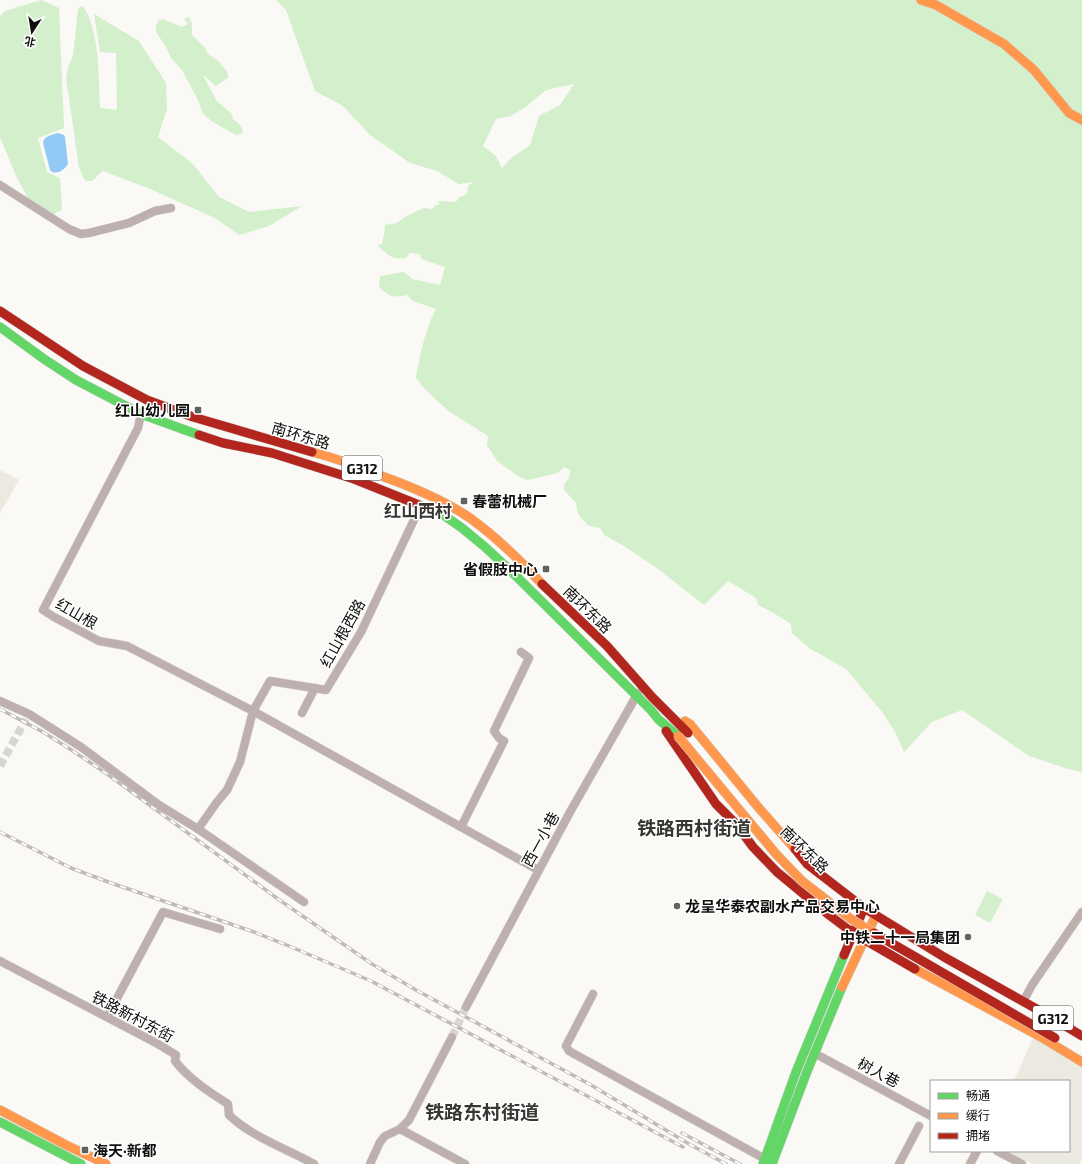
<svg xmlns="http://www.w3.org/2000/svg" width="1082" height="1164" viewBox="0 0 1082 1164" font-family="'Exo 2','Noto Sans SC',sans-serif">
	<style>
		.built { fill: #ece9e1 }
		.green { fill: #d4efcb; fill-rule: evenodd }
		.water { fill: #92c9f5 }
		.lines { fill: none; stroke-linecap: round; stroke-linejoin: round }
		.street-tunnel { stroke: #d7d6d3; stroke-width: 8; stroke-dasharray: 8 4; stroke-linecap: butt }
		.street-casing { stroke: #d4d4d2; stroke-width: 9 }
		.fast-casing { stroke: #d4d4d2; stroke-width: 10 }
		.slow-casing { stroke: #d4d4d2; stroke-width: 10 }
		.jam-casing { stroke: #d4d4d2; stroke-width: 10 }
		.street { stroke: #beb0af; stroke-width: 8 }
		.fast { stroke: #63d668; stroke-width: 9 }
		.slow { stroke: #ff974d; stroke-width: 9 }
		.jam { stroke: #b3261e; stroke-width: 9 }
		.rail-casing { stroke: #c0bab9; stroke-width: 3.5 }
		.rail { stroke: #fff; stroke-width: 2; stroke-dasharray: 6; stroke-linecap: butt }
		.slow-bridge-casing { stroke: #d4d4d2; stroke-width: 10; stroke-linecap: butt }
		.jam-bridge-casing { stroke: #d4d4d2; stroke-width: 10; stroke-linecap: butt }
		.slow-bridge { stroke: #ff974d; stroke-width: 9 }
		.jam-bridge { stroke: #b3261e; stroke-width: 9 }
		.poi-dot { fill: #61615f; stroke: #fff; stroke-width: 1.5 }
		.labels { text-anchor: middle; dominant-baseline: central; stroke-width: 3; stroke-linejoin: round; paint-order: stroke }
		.shield { fill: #fff; stroke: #575756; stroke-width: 1 }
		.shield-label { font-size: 14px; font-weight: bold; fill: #0f0f0d }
		.poi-label { font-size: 15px; font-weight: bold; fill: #0f0f0d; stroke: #fff; text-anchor: end }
		.street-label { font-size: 15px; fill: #0f0f0d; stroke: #fff }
		.quarter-label { font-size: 17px; font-weight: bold; fill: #393734; stroke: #fff }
		.district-label { font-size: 19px; font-weight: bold; fill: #393734; stroke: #fff }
	</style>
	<rect width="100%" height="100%" fill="#faf9f6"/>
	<!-- built -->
	<g class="built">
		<path d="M0,470L19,480L0,513Z"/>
		<path d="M1034,1036L1082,1065V1159L1079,1164H1032L1006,1151H1069V1081H1014Z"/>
	</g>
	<!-- green -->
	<g class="green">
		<path d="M41,0L59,8L64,128L38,138L47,172L60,178L62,210L52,215L29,200L17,178L0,137V16L5,11Z"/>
		<path d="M276,0H1082V772L1068,769L1029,756L962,710L932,722L904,752L895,732L883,713L846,669L809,648L792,633L791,624L775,614L758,605L756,598L728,581L704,605L658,569L624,546L604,535L600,528L589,526L580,517L577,510L576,503L564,490V485C568,479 570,478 570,470L564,467L558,473L528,480L519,477L497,461L487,445L488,436L447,410L424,388L416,378C419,358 426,327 436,309L413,301L407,295C392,298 389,297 379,287L380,276L404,272L412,279L440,285L445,267L421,259L420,254L410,253L406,258C391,260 388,255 377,245L382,244C383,238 385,230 385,225L397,223L403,218L421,209L424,208L431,209L435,207V205H439L438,202L440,201L452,202L457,201L459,197L464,196L467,193L468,186L474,182L459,184L437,171L410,163L370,135L343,106L315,91L286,10ZM574,84L560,105L539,116L530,145L510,159L502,168L496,156L483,146L496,119L511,116L527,106L546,90Z"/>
		<path d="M83,6C86,10 88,15 90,20C100,49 98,78 100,108L117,110L116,53L100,52L94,14L139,41L166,83L167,109L158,137L193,164L219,197L249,212L302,206L269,226L239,235L215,218L150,189L103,171L92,181H85L79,168L66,78L68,67L73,56L78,9L80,7Z"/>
		<path d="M189,17L192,24V35L205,48L208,54L217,60L226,70L229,77L216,86L203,75L216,100L232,114L233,119L241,126L243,133L236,135L211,121L202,112L198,100L182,70L171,58L166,47L156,32V26L159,20L163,19L182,27L188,24L184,19Z"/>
		<path d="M987,891L1003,899L990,923L975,915Z"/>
	</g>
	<!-- water -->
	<path class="water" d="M58,133L64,135L65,137L68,164C64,170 59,174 52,172L50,170L43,143C44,136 51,135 58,133Z"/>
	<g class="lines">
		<!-- street-tunnel -->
		<g class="street-tunnel">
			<path d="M0,766L26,719"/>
			<path d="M452,1037L466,1007"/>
		</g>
		<!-- street casing -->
		<g class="street-casing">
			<g id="street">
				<path d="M0,185L69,229L81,234L89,233L129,223L155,211L171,208"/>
				<path d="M141,414L138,428L43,610L54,617L99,641L127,646L253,711L538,870"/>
				<path d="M0,701L29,714L81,747L159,805L198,829L304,902"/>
				<path d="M302,713L315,688"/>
				<path d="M461,827L504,741L499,738L494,731L529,658L521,652"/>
				<path d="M198,829L217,802L227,790L240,762L253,711L270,681L326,690L361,632L421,505"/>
				<path d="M0,961L158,1044L176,1055L175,1061C189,1079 209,1092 228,1104L229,1115C252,1137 285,1148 314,1164"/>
				<path d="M593,994L566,1046L569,1051L765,1159"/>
				<path d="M1023,1002L1032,985L1082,912"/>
				<path d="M466,1007L570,812L638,693"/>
				<path d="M107,1017L163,912L220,929"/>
				<path d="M814,1053L931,1116"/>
				<path d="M400,1129L465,1164"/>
				<path d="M997,1151L1022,1164"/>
				<path d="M370,1164L380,1142L385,1136L400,1129L409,1120L452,1037"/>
				<path d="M899,1164L919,1126"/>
				<path d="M970,1164L977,1151"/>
			</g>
		</g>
		<!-- fast casing -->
		<g class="fast-casing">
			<g id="fast">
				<path d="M0,327L44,359L76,380L141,414L199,435"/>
				<path d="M419,505L442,514L462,528L485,547L513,573L651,710L658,719L678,736"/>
				<path d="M0,1122L81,1164"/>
				<path d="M763,1164L796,1072L844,955"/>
				<path d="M772,1164L808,1069L842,987"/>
			</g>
		</g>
		<!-- slow casing -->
		<g class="slow-casing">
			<g id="slow">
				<path d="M921,0L936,5L1004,44L1034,70L1069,113L1082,120"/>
				<path d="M312,452C335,458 357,466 379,475C410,486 442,499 470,518C496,537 520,560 542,584"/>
				<path d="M685,721L690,724L758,807L795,849"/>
				<path d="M915,969L1041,1037L1082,1062"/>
				<path d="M842,987L876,915"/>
				<path d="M0,1110L66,1145L106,1164"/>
			</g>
		</g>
		<!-- jam casing -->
		<g class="jam-casing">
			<g id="jam">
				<path d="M0,311L83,366L147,400L193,417L312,452"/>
				<path d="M199,435L223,443L272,453L354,479L419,505"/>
				<path d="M542,584L607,646L652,697L688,733"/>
				<path d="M666,731L716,804L736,824L753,847L777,872L829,915L853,933L915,969"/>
				<path d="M795,849L807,864L864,908L944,957L1042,1012L1082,1036"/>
				<path d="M844,955L864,908"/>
			</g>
		</g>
		<!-- street -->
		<use href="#street" class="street"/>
		<!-- fast -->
		<use href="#fast" class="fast"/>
		<!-- slow -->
		<use href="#slow" class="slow"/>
		<!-- jam -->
		<use href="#jam" class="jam"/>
		<!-- rail casing -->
		<g class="rail-casing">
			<g id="rail">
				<path d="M0,709L43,732L73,751L107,774L278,899L372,964L416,990L591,1085L689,1144L726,1164"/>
				<path d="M0,832L71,868L111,883L254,932L289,946L371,981L683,1147"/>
				<path d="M682,1133L740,1164"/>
			</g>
		</g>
		<!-- rail -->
		<use href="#rail" class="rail"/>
		<!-- slow-bridge casing -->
		<g class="slow-bridge-casing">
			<path id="slow-bridge" d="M678,736L776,854L802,881L851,919L874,933"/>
		</g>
		<!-- jam-bridge casing -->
		<g class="jam-bridge-casing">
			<path id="jam-bridge" d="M874,933L1055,1038"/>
		</g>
		<!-- slow-bridge -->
		<use href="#slow-bridge" class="slow-bridge"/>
		<!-- jam-bridge -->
		<use href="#jam-bridge" class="jam-bridge"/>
	</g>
	<!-- markers -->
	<g class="poi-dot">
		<rect x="194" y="406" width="8" height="8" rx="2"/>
		<rect x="460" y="497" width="8" height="8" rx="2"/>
		<rect x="542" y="565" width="8" height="8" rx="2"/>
		<circle cx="677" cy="906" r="4"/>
		<circle cx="968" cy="937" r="4"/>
		<rect x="81" y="1146" width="8" height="8" rx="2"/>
	</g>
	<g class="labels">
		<!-- shield labels -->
		<g class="shield">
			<rect x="342" y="456" width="40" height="24" rx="3"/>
			<rect x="1033" y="1006" width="40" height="24" rx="3"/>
		</g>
		<g class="shield-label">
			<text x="362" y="468">G312</text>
			<text x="1053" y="1018">G312</text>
		</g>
		<!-- poi labels -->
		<g class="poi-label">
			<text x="190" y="410">红山幼儿园</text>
			<text x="472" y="501" text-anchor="start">春蕾机械厂</text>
			<text x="538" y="569">省假肢中心</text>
			<text x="685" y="906" text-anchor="start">龙呈华泰农副水产品交易中心</text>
			<text x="960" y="937">中铁二十一局集团</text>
			<text x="93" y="1150" text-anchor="start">海天·新都</text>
		</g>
		<!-- street labels -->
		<g class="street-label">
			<text transform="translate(301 435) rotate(16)">南环东路</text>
			<text transform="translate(588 609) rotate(44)">南环东路</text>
			<text transform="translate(77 613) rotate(30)">红山根</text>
			<text transform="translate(342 633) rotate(-61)">红山根西路</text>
			<text transform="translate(540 839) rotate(-61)">西一小巷</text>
			<text transform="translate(805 849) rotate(44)">南环东路</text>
			<text transform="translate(133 1016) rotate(28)">铁路新村东街</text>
			<text transform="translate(879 1072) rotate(28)">树人巷</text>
		</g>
		<!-- quarter labels -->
		<g class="quarter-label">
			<text x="418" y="510">红山西村</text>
		</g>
		<!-- district labels -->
		<g class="district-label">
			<text x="694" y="827">铁路西村街道</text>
			<text x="482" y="1111">铁路东村街道</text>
		</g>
	</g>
	<!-- legend -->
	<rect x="930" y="1080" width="140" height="72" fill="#ffffff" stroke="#9f9f9e"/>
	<rect x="938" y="1093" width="20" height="6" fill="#63d668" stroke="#9f9f9e"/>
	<text x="966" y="1100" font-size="12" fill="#0f0f0d">畅通</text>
	<rect x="938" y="1113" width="20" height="6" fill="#ff974d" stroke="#9f9f9e"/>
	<text x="966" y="1120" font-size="12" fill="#0f0f0d">缓行</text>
	<rect x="938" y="1133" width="20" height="6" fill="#b3261e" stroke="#9f9f9e"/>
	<text x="966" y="1140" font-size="12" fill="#0f0f0d">拥堵</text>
	<!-- north arrow -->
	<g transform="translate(32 32) rotate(192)" stroke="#ffffff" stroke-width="3" paint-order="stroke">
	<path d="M0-3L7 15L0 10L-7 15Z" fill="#0f0f0d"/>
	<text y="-6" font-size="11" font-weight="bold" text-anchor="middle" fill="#0f0f0d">北</text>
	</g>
</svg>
